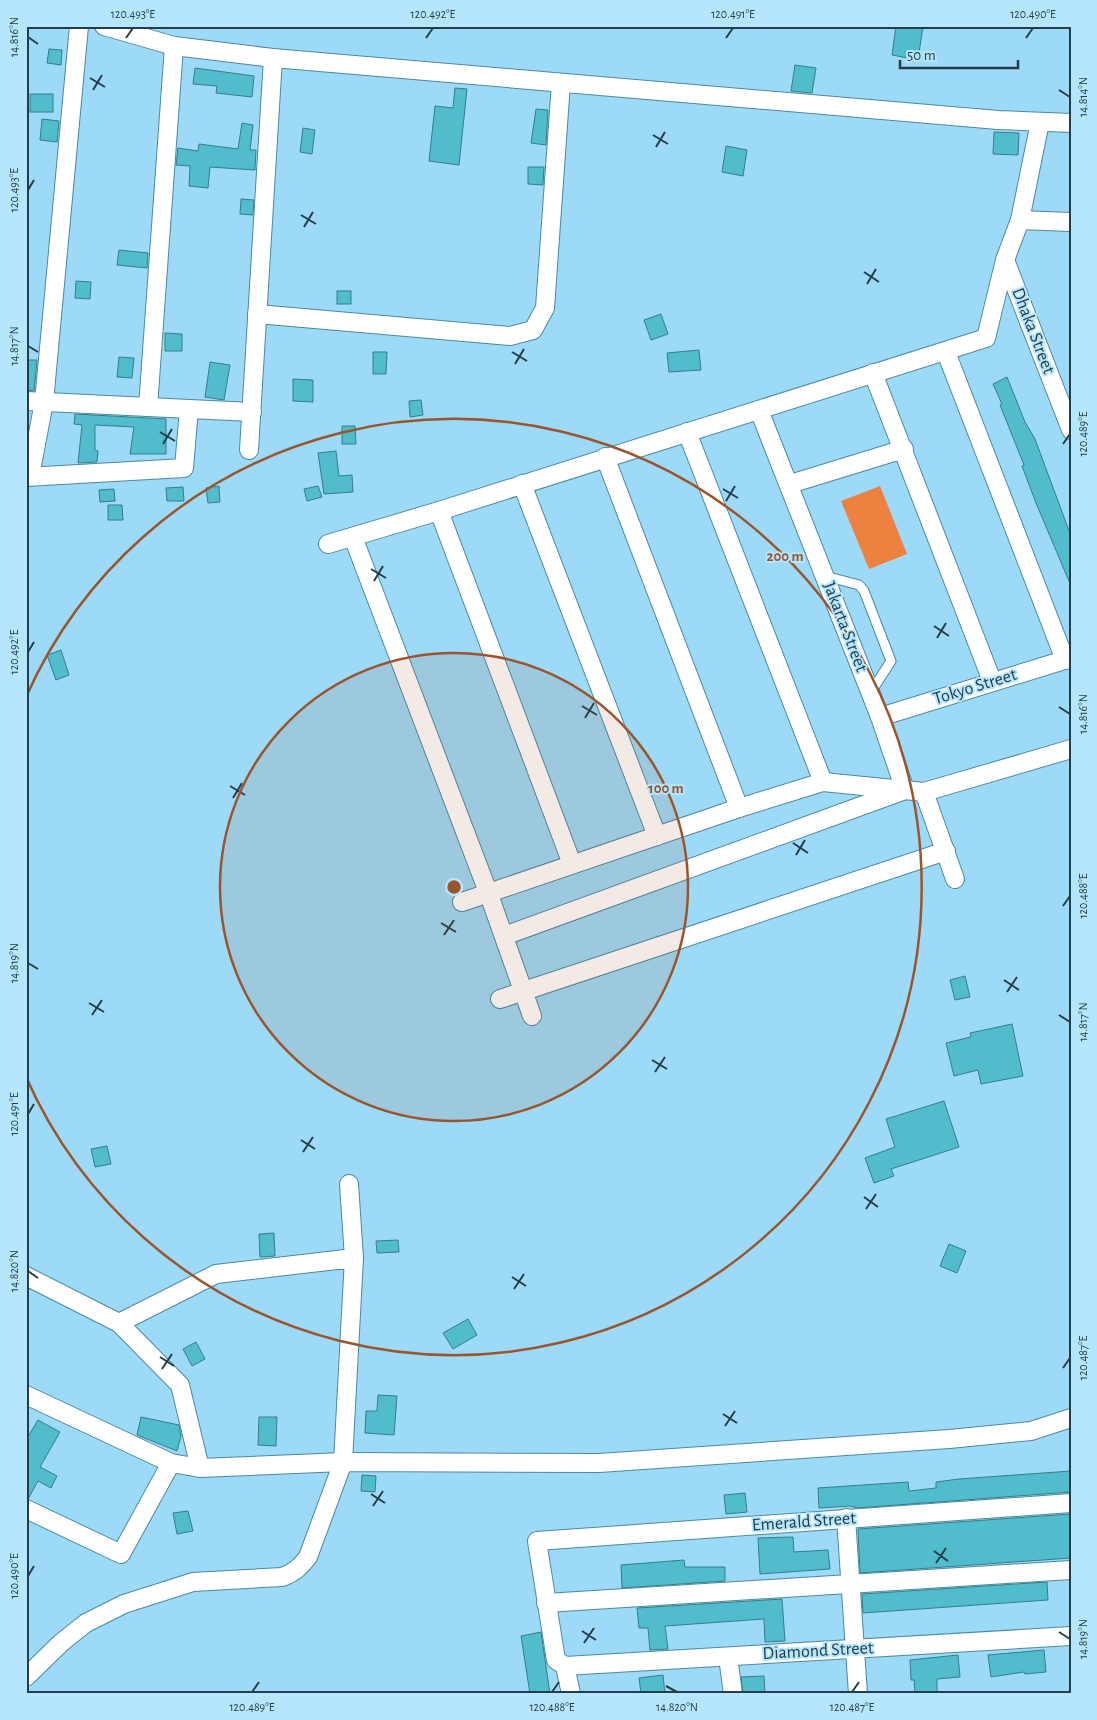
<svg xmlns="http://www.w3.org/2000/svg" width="1097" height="1720" viewBox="0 0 1097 1720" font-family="'Alegreya Sans',sans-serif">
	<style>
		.green { fill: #ec8140 }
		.building { fill: #50bccc; stroke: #347e89 }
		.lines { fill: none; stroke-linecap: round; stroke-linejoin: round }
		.service-casing { stroke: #4c88a3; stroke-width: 11 }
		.minor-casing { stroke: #4c88a3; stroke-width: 20 }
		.service { stroke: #fff; stroke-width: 9 }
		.minor { stroke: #fff; stroke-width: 18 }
		.ticks { fill: none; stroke: #243e49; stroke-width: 2 }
		.ring { fill: none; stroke: #9b552c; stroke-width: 2.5 }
		.labels { text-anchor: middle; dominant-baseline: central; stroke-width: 4; stroke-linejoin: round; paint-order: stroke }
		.street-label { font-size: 18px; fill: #243e49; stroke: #b5e6fd }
		.centre { fill: #9b552c; stroke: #b5e6fd; stroke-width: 2.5 }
		.ring-label { font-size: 15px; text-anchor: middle; font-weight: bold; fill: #9b552c; stroke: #b5e6fd; stroke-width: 4; stroke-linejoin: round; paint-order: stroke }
		.neatline { fill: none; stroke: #243e49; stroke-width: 2 }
		.ticks-label { font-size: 12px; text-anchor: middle; fill: #243e49 }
	</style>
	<rect width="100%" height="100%" fill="#9ddaf7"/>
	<!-- green -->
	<path class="green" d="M880,486L907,554L869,569L841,501Z"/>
	<!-- building -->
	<g class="building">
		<path d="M896,26H923L918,60L892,55Z"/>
		<path d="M49,49L62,50L61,65L47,63Z"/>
		<path d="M795,65L816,68L812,93L791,91Z"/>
		<path d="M195,68L254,76L252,97L216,93L217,86L193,84Z"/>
		<path d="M455,88L467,89L459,165L429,161L435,106L453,108Z"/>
		<rect x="30" y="94" width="23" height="18"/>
		<path d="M536,109L548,110L546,145L531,143Z"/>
		<path d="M42,119L59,121L57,142L40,140Z"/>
		<path d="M242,123L253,125L250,150H256L255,170L210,167L208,188L189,186L190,166L176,165L178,148L198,151L199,144L238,149Z"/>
		<path d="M303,128L315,130L312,154L300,152Z"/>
		<path d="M994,132L1019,133L1018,155L993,154Z"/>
		<path d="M726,146L747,150L743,176L722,172Z"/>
		<path d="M528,167H544L543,185L528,184Z"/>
		<path d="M241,199L254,200L253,215L240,214Z"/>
		<path d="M119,250L148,253L147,268L117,265Z"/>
		<path d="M76,281L91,282L90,299L75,298Z"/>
		<rect x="337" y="291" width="14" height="13"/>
		<path d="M661,314L668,334L651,340L644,320Z"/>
		<path d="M165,333L182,334V351H165Z"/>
		<path d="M699,350L701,370L669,372L667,353Z"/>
		<path d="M373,352H387L386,374H373Z"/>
		<path d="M119,357L134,358L132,378L117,377Z"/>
		<path d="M26,360H37L34,391L26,390Z"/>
		<path d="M210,362L230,365L224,400L205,397Z"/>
		<path d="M1007,377L1025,422L1035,439L1071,536V586L1036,503L1022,466L1024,465L1000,405L1002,404L993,384Z"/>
		<path d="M293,379L313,380V402L293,401Z"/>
		<path d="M421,400L423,415L410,417L409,401Z"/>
		<path d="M75,414L166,419V454H130L134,427L95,425V450L98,451L97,462L78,463L82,425L74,424Z"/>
		<path d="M342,426H355L356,444H342Z"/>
		<path d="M336,451L339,476L352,475L353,492L324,494L318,453Z"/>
		<path d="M219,486L220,502L208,503L206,488Z"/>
		<path d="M318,486L322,497L307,501L304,489Z"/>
		<path d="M183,487L184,501H167L166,488Z"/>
		<path d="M114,489L115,501L100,502L99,490Z"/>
		<path d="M108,505H122L123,520H108Z"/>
		<path d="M61,650L69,675L56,680L47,655Z"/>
		<path d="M965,976L970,997L955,1000L950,980Z"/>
		<path d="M1012,1024L1023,1076L981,1084L978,1070L954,1076L946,1043L971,1037L970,1033Z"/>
		<path d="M944,1101L959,1147L891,1169L894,1176L874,1183L865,1158L895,1147L886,1119Z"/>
		<path d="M107,1146L111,1164L95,1167L91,1149Z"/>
		<path d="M274,1233L275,1256L260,1257L259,1234Z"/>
		<path d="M398,1240L399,1252L377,1253L376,1241Z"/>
		<path d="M949,1244L966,1251L957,1273L940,1266Z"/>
		<path d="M468,1319L477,1335L453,1349L443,1333Z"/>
		<path d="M196,1342L205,1359L192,1366L183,1349Z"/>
		<path d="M378,1395L397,1396L394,1435L365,1433L366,1411H377Z"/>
		<path d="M141,1417L179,1425L181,1436L177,1451L137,1435Z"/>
		<path d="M259,1417H277L276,1446L258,1445Z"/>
		<path d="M38,1420L60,1432L40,1467L57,1476L51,1488L38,1481L28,1499H26V1440Z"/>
		<path d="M1071,1471V1492L857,1508L850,1506L819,1508L818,1488L908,1482L909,1491L936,1488V1482L959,1479Z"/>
		<path d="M362,1475L376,1476L375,1492L361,1491Z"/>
		<path d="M745,1493L747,1512L726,1514L724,1495Z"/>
		<path d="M188,1511L193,1531L177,1534L173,1513Z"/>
		<path d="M1071,1514V1558L860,1573L858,1529Z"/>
		<path d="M793,1537L794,1552L828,1550L830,1569L760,1574L758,1538Z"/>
		<path d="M684,1560L685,1567H725V1581L622,1588L621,1565Z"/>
		<path d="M1047,1582L1048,1600L863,1613L862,1594Z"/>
		<path d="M782,1599L785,1641L765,1642L764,1619L665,1626L668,1649L650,1650L648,1628H639L637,1608Z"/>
		<path d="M541,1632L550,1694H530L521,1636Z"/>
		<path d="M1044,1650L1046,1672L1025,1674L1024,1672L991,1677L988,1655Z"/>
		<path d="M958,1655L960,1677L937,1679V1694H915L914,1680H911L910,1660Z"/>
		<path d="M663,1675L665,1694H641L639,1678Z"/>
		<path d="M764,1676L765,1694H743L741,1677Z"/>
	</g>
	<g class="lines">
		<!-- service casing -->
		<g class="service-casing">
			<path id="service" d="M825,576L859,585L864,591L891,661L871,692"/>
		</g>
		<!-- minor casing -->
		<g class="minor-casing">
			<g id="minor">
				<path d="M104,26L174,46L273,58L998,120L1071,123"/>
				<path d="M1020,220L1071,222"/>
				<path d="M1005,260L1071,430"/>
				<path d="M257,314L510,336L533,330L545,308L561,83"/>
				<path d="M946,352L1065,660"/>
				<path d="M873,373L992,681"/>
				<path d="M26,401L189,409L184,468L26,477"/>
				<path d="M148,407L174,46"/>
				<path d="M189,409L252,412"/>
				<path d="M687,432L823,782"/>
				<path d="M249,450L273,58"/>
				<path d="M605,457L739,808"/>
				<path d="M30,476L44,402L79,26"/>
				<path d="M522,484L657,836"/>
				<path d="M790,484L904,449"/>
				<path d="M439,511L572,864"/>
				<path d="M353,537L488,892L532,1016"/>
				<path d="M328,544L439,511L986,338L1005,260L1020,220L1040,122"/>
				<path d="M880,717L1071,658"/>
				<path d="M924,792L955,879"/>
				<path d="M462,902L739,808L823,782L924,792L1071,749"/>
				<path d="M504,936L905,790L880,717L759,410"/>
				<path d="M500,999L946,851"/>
				<path d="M349,1184L354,1258"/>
				<path d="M26,1276L119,1323L180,1385L200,1468"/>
				<path d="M26,1395L171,1463"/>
				<path d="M26,1509L121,1554L171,1463L200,1468L343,1462L599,1463L949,1439L1031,1431L1071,1418"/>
				<path d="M846,1518L858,1694"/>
				<path d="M546,1603L1071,1570"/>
				<path d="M728,1657L733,1694"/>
				<path d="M565,1666L1071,1636"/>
				<path d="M26,1677L62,1642L86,1623L124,1604L193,1582L282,1577C294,1573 300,1567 308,1557L343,1462L354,1258L216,1274L119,1323"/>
				<path d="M571,1694L565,1666L556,1660L537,1541L1071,1503"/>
			</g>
		</g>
		<!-- service -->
		<use href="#service" class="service"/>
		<!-- minor -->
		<use href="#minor" class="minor"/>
	</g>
	<!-- ticks -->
	<path class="ticks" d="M28,37L38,44M126,38L133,28M426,38L433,28M726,38L733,28M1026,38L1033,28M90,78L105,87M93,90L102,75M1059,90L1070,97M653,135L668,144M656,147L665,132M28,190L34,180M301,215L316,224M304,227L313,212M864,272L879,282M867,284L876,269M28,346L38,352M512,352L527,361M515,364L524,349M160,432L175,441M163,444L172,429M1063,444L1070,434M723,489L738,498M726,501L735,486M371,569L386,578M374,581L383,566M934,626L949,636M937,638L946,623M28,652L34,642M582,706L597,715M1059,707L1070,714M585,718L594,703M230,786L245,795M233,798L242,783M793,843L808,853M796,855L805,840M1063,906L1070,896M441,923L456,932M444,935L454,920M28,963L38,969M1004,980L1019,990M1007,992L1017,977M89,1003L104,1012M92,1015L102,1000M1059,1015L1070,1022M652,1060L667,1069M655,1072L665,1057M28,1114L34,1104M301,1140L315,1149M303,1152L313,1137M864,1197L878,1207M866,1209L876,1194M28,1271L38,1278M512,1277L526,1286M514,1289L524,1274M160,1357L174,1366M1063,1368L1070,1358M162,1369L172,1354M723,1414L737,1423M725,1426L735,1411M371,1494L385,1503M373,1506L383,1491M934,1551L948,1561M936,1563L946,1548M28,1576L34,1566M582,1631L596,1640M1059,1632L1070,1639M584,1643L594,1628M666,1686L677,1692M252,1692L259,1682M552,1692L559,1682M852,1692L859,1682"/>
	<!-- distance rings -->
	<circle cx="454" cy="887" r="234" fill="#9b552c" fill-opacity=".12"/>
	<g class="ring">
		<circle cx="454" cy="887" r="234"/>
		<path d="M26 697A468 468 0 1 1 26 1077"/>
	</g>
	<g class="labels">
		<!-- street labels -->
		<g class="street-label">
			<text transform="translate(1033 331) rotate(69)">Dhaka Street</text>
			<text transform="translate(845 627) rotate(69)">Jakarta Street</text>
			<text transform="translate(975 687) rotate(-17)">Tokyo Street</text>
			<text transform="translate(804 1522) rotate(-4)">Emerald Street</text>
			<text transform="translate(818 1651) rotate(-3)">Diamond Street</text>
		</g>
	</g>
	<circle cx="454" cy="887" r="8" class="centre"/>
	<g class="ring-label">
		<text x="785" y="561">200 m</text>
		<text x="666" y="793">100 m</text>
	</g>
	<!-- border -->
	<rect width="1097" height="1720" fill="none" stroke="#b5e6fd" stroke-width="55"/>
	<!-- scale -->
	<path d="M900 60v8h118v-8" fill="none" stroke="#243e49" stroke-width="2.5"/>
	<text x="907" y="60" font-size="15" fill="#243e49" stroke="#b5e6fd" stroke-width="4" paint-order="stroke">50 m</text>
	<rect x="28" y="28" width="1042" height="1664" class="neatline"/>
	<g class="ticks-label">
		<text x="133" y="18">120.493°E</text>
		<text x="433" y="18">120.492°E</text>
		<text x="733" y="18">120.491°E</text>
		<text x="1033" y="18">120.490°E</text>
		<text transform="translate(14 37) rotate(-90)" y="4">14.816°N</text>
		<text transform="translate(1083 97) rotate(-90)" y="4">14.814°N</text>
		<text transform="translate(14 190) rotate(-90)" y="4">120.493°E</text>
		<text transform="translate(14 346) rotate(-90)" y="4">14.817°N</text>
		<text transform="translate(1083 434) rotate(-90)" y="4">120.489°E</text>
		<text transform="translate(14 652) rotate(-90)" y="4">120.492°E</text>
		<text transform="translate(1083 714) rotate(-90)" y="4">14.816°N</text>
		<text transform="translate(1083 896) rotate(-90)" y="4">120.488°E</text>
		<text transform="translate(14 963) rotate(-90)" y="4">14.819°N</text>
		<text transform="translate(1083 1022) rotate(-90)" y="4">14.817°N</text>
		<text transform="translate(14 1114) rotate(-90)" y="4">120.491°E</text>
		<text transform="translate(14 1271) rotate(-90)" y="4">14.820°N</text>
		<text transform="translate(1083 1358) rotate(-90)" y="4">120.487°E</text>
		<text transform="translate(14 1576) rotate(-90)" y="4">120.490°E</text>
		<text transform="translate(1083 1639) rotate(-90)" y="4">14.819°N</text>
		<text x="252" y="1711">120.489°E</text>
		<text x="552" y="1711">120.488°E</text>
		<text x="677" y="1711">14.820°N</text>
		<text x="852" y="1711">120.487°E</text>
	</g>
</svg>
